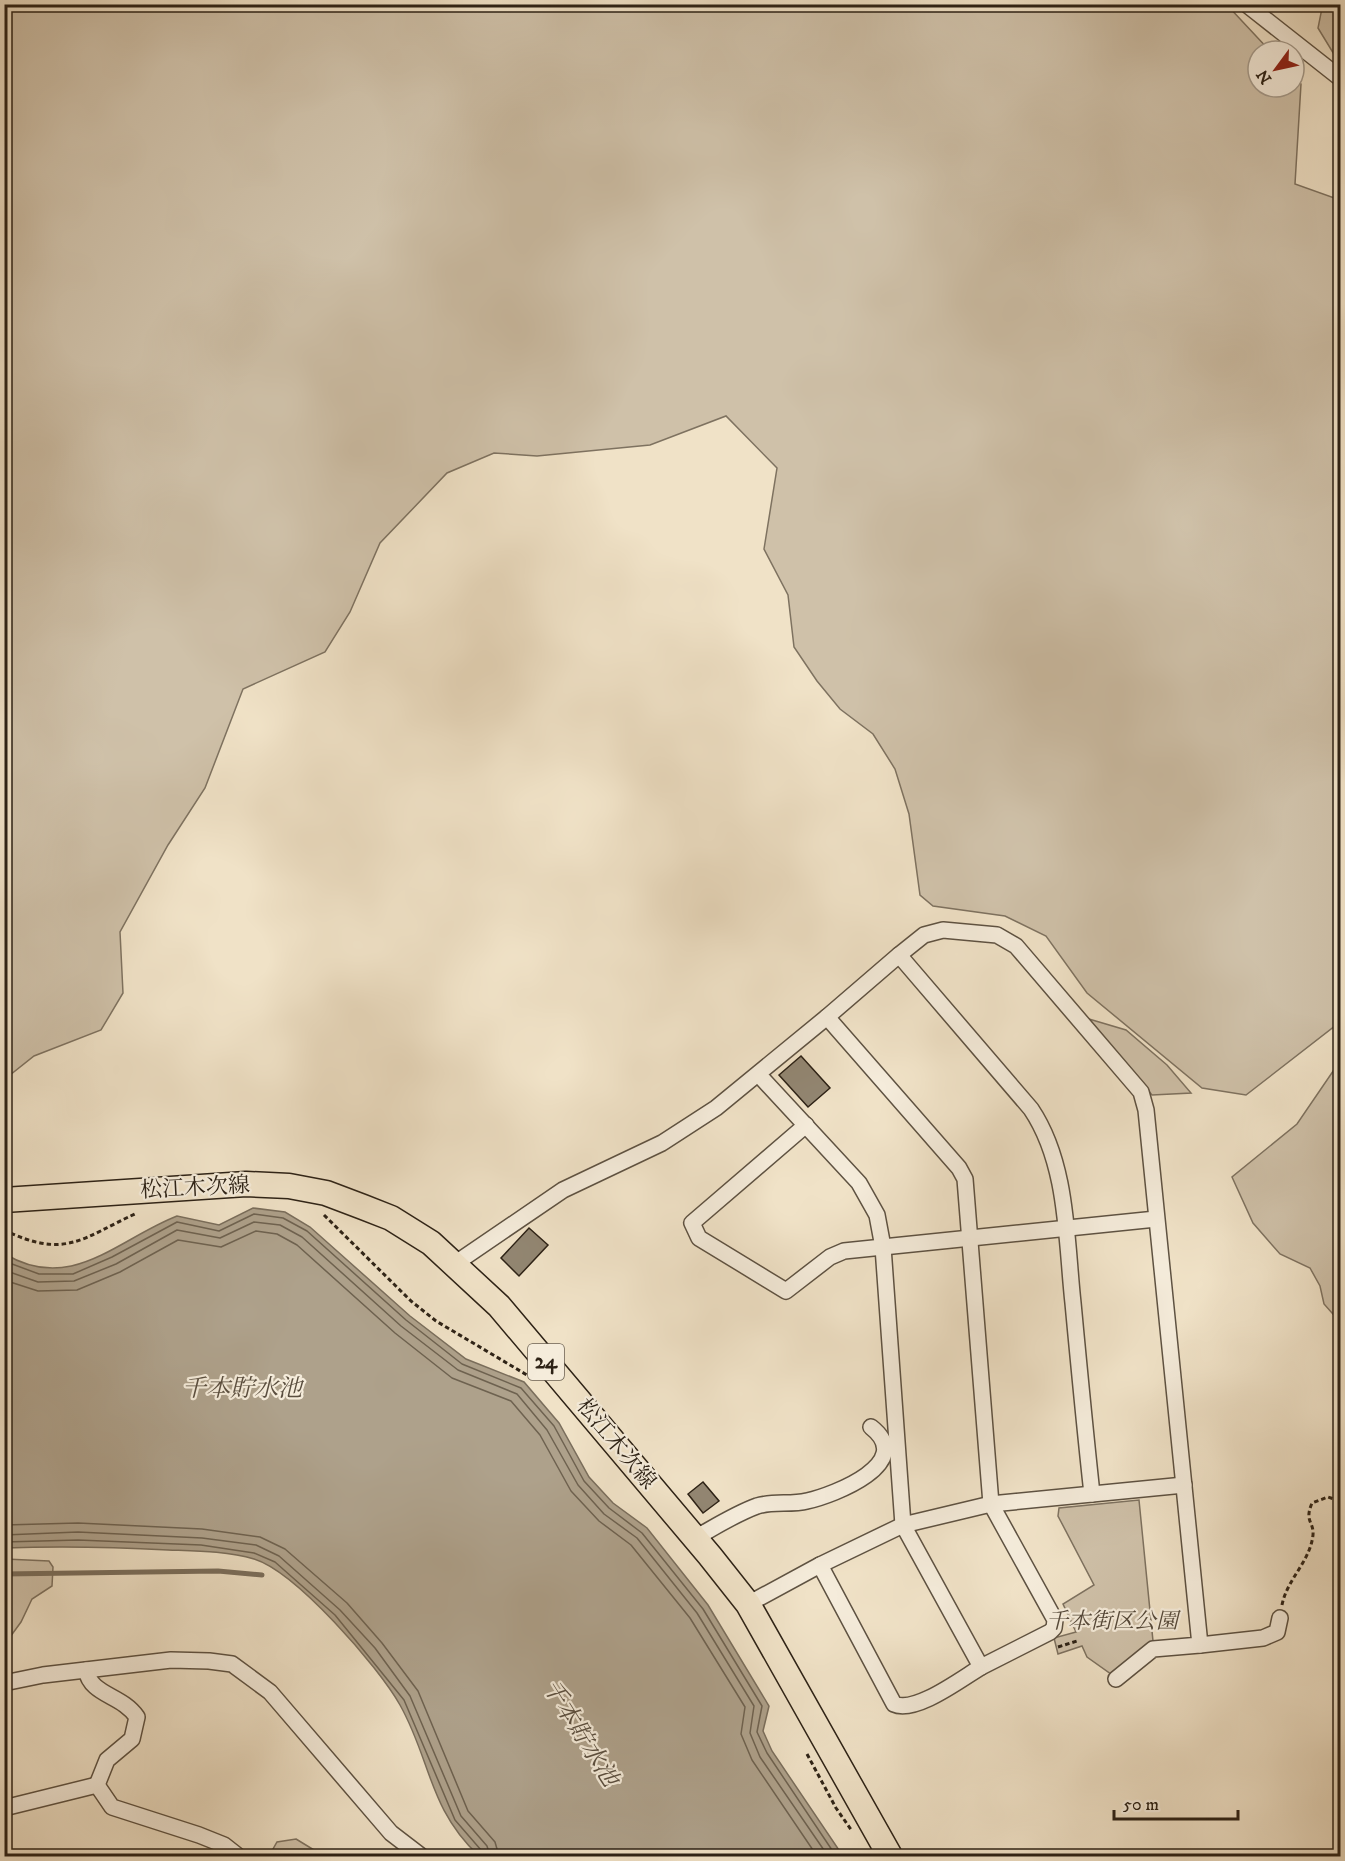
<svg xmlns="http://www.w3.org/2000/svg" width="1345" height="1861" viewBox="0 0 1345 1861" font-family="'IM FELL DW Pica','Noto Serif JP',serif">
	<style>
		.green { fill: #cfc1a9; stroke: #7e7260; stroke-width: 1.5 }
		.water { fill: #aea18b; stroke: #7a6e5c; stroke-width: 1.5 }
		.lines { fill: none; stroke-linecap: round; stroke-linejoin: round }
		.shore { stroke: #6e6250; stroke-width: 1.5 }
		.stream { stroke: #7a6e5c; stroke-width: 5 }
		.building { fill: #928672; stroke: #2d2216; stroke-width: 1.5 }
		.street-casing { stroke: #5e5242; stroke-width: 18 }
		.primary-casing { stroke: #2d2216; stroke-width: 27 }
		.path { stroke: #2d2216; stroke-width: 3; stroke-dasharray: 4.5 3; stroke-linecap: butt }
		.street { stroke: #f5ecdb; stroke-width: 15 }
		.primary { stroke: #f0e2c7; stroke-width: 24 }
		.labels { text-anchor: middle; dominant-baseline: central; stroke-width: 4.5; stroke-linejoin: round; paint-order: stroke }
		.shield { fill: #f5ecdb; stroke: #695f51; stroke-width: 1.5 }
		.shield-label { font-size: 21px; font-weight: bold; fill: #2d2216 }
		.street-label { font-size: 22px; fill: #2d2216; stroke: #f5ecdb }
		.park-label { font-size: 22px; font-style: italic; fill: #564a3b; stroke: #f5ecdb }
		.water-label { font-size: 24px; font-style: italic; fill: #5a4e3f; stroke: #f5ecdb }
	</style>
	<rect width="100%" height="100%" fill="#f0e2c7"/>
	<filter id="stains"><feTurbulence type="fractalNoise" baseFrequency=".00333" numOctaves="4"/><feColorMatrix values="0 0 0 0 .2 0 0 0 0 .09 0 0 0 0 .02 0 0 0 .5 -.17"/></filter>
	<radialGradient id="worn" r=".72"><stop offset=".6" stop-color="#630" stop-opacity="0"/><stop offset="1" stop-color="#630" stop-opacity=".3"/></radialGradient>
	<!-- green -->
	<g class="green">
		<path d="M5,4L1227,5L1270,51H1258V87H1294V77L1301,84L1295,184L1340,200V1036L1335,1026L1246,1095L1202,1088L1087,993L1046,936L1005,916L933,906L920,895L909,814L895,769L873,734L840,709L817,681L794,647L788,595L764,549L777,468L726,416L650,445L537,456L494,453L447,473L380,543L350,612L325,652L243,689L205,788L168,845L120,932L123,993L101,1030L34,1056L5,1079Z"/>
		<path d="M1325,5H1340V59L1335,56L1318,28L1322,8Z"/>
		<path d="M1089,1019L1126,1030L1167,1065L1191,1093L1152,1095Z"/>
		<path d="M1340,1061V1322L1324,1304L1320,1286L1310,1268L1280,1254L1253,1223L1232,1177L1297,1124Z"/>
		<path d="M1139,1500L1153,1641L1111,1674L1087,1657L1082,1646L1058,1654L1054,1638L1076,1632L1063,1604L1094,1585L1058,1516L1059,1508Z"/>
		<path d="M5,1559L49,1561L53,1567L52,1586L32,1599L21,1622L5,1644Z"/>
		<path d="M296,1839L324,1856H269L277,1842Z"/>
	</g>
	<!-- water -->
	<path class="water" d="M253,1208L285,1212L310,1227L410,1316L466,1359L524,1382L559,1423L589,1477L613,1503L647,1528L708,1605L769,1706L763,1731L772,1751L843,1856H479C428,1808 431,1760 400,1705C378,1666 296,1572 254,1559C227,1551 195,1551 168,1550C113,1547 59,1546 5,1548V1254C71,1294 118,1239 177,1216L219,1225Z"/>
	<g class="lines">
		<!-- shore -->
		<g class="shore">
			<path d="M4,1261L39,1274H73L112,1257L177,1222L219,1231L254,1214L283,1218L307,1231L406,1320L462,1364L521,1388L554,1426L584,1481L609,1508L642,1533L703,1609L762,1706L757,1732L767,1753L836,1856"/>
			<path d="M4,1270L38,1282L74,1281L116,1264L177,1230L220,1238L254,1222L280,1225L302,1237L401,1326L458,1370L517,1394L547,1430L578,1485L604,1514L637,1538L697,1613L754,1706L750,1733L760,1757L828,1856"/>
			<path d="M4,1280L38,1291L77,1290L120,1272L178,1240L221,1247L256,1231L277,1234L297,1245L395,1333L452,1378L511,1401L540,1435L571,1491L599,1521L631,1545L690,1618L745,1707L741,1734L752,1760L817,1856"/>
			<path d="M4,1525L78,1523L202,1529L260,1537L285,1549L347,1603L382,1643L418,1691L468,1811L495,1842L499,1856"/>
			<path d="M4,1535L78,1532L202,1538L256,1545L279,1556L340,1610L375,1648L410,1696L461,1816L487,1846L490,1856"/>
			<path d="M4,1542L78,1540L201,1545L254,1553L275,1562L335,1615L404,1700L455,1820L481,1850L482,1856"/>
		</g>
		<!-- stream -->
		<path class="stream" d="M4,1574L218,1571L262,1575"/>
	</g>
	<!-- building -->
	<g class="building">
		<path d="M801,1056L830,1088L808,1107L779,1075Z"/>
		<path d="M529,1228L548,1245L519,1276L501,1258Z"/>
		<path d="M703,1482L719,1501L703,1513L688,1494Z"/>
	</g>
	<g class="lines">
		<!-- street casing -->
		<g class="street-casing">
			<g id="street">
				<path d="M1246,4L1340,78"/>
				<path d="M899,955L924,935L943,930L997,935L1016,946L1141,1092L1146,1110L1200,1645L1153,1649L1116,1679"/>
				<path d="M827,1017L899,955L1031,1109C1068,1164 1066,1239 1073,1303C1079,1367 1085,1430 1092,1494"/>
				<path d="M806,1125L692,1223L699,1238L786,1291L830,1257L844,1251L1156,1219"/>
				<path d="M456,1263L563,1190L662,1143L716,1108L827,1017L959,1168L965,1179L991,1504L1055,1620L1054,1628L1050,1632L981,1667L903,1525L883,1247L877,1215L859,1183L759,1075"/>
				<path d="M695,1538C715,1527 735,1514 757,1506C773,1501 791,1505 807,1501C834,1495 917,1463 871,1427"/>
				<path d="M820,1565L894,1704C915,1714 961,1679 981,1667"/>
				<path d="M748,1604L820,1565L903,1525L991,1504L1184,1485"/>
				<path d="M1200,1645L1263,1638L1277,1632L1280,1618"/>
				<path d="M86,1670C91,1696 121,1694 137,1717L132,1739L107,1760L97,1785"/>
				<path d="M4,1683L43,1675L171,1660L209,1661L232,1664L270,1692L391,1833L421,1856"/>
				<path d="M97,1785L112,1807L199,1835L224,1845L238,1856"/>
				<path d="M4,1808L97,1785"/>
			</g>
		</g>
		<!-- primary casing -->
		<g class="primary-casing">
			<path id="primary" d="M4,1200L246,1184L289,1186L326,1193L363,1207L391,1218L431,1243L499,1306L710,1556L748,1604L890,1856"/>
		</g>
		<!-- path -->
		<g class="path">
			<path d="M324,1215L411,1301L436,1321L532,1378"/>
			<path d="M4,1230C66,1260 82,1238 137,1213"/>
			<path d="M1282,1605C1287,1579 1310,1562 1313,1535C1314,1521 1304,1522 1312,1503L1328,1497L1340,1501"/>
			<path d="M1058,1647L1077,1641"/>
			<path d="M807,1754L836,1808L852,1831"/>
		</g>
		<!-- street -->
		<use href="#street" class="street"/>
		<!-- primary -->
		<use href="#primary" class="primary"/>
	</g>
	<g class="labels">
		<!-- shield labels -->
		<rect class="shield" x="528" y="1344" width="36" height="36" rx="4.5"/>
		<g class="shield-label">
			<text x="546" y="1362">24</text>
		</g>
		<!-- street labels -->
		<g class="street-label">
			<text transform="translate(195 1188) rotate(-3)">松江木次線</text>
			<text transform="translate(616 1444) rotate(50)">松江木次線</text>
		</g>
		<!-- park labels -->
		<g class="park-label">
			<text x="1112" y="1621">千本街区公園</text>
		</g>
		<!-- water labels -->
		<g class="water-label">
			<text x="242" y="1389">千本貯水池</text>
			<text transform="translate(580 1733) rotate(58)">千本貯水池</text>
		</g>
	</g>
	<!-- margin -->
	<rect width="1345" height="1861" fill="none" stroke="#f0e2c7" stroke-width="24"/>
	<rect x="6" y="6" width="1333" height="1849" fill="none" stroke="#2d2216" stroke-width="3"/>
	<rect x="12" y="12" width="1321" height="1837" fill="none" stroke="#2d2216" stroke-width="1.5"/>
	<!-- north arrow -->
	<g transform="translate(1276 69) rotate(237)"><circle r="28" fill="#f5ecdb" stroke="#a59b8c" stroke-width="1.5"/>
	<path d="M0-4.5L10 22L0 15L-10 22Z" fill="#8f2418"/>
	<text y="-9" font-size="16" font-weight="bold" text-anchor="middle" fill="#2d2216">N</text>
	</g>
	<!-- scale -->
	<path d="M1114 1810v9h124v-9" fill="none" stroke="#2d2216" stroke-width="3"/>
	<text x="1123" y="1810" font-size="18" fill="#2d2216" stroke="#f5ecdb" stroke-width="4.5" paint-order="stroke">50 m</text>
	<rect width="100%" height="100%" filter="url(#stains)"/>
	<rect width="100%" height="100%" fill="url(#worn)"/>
</svg>
